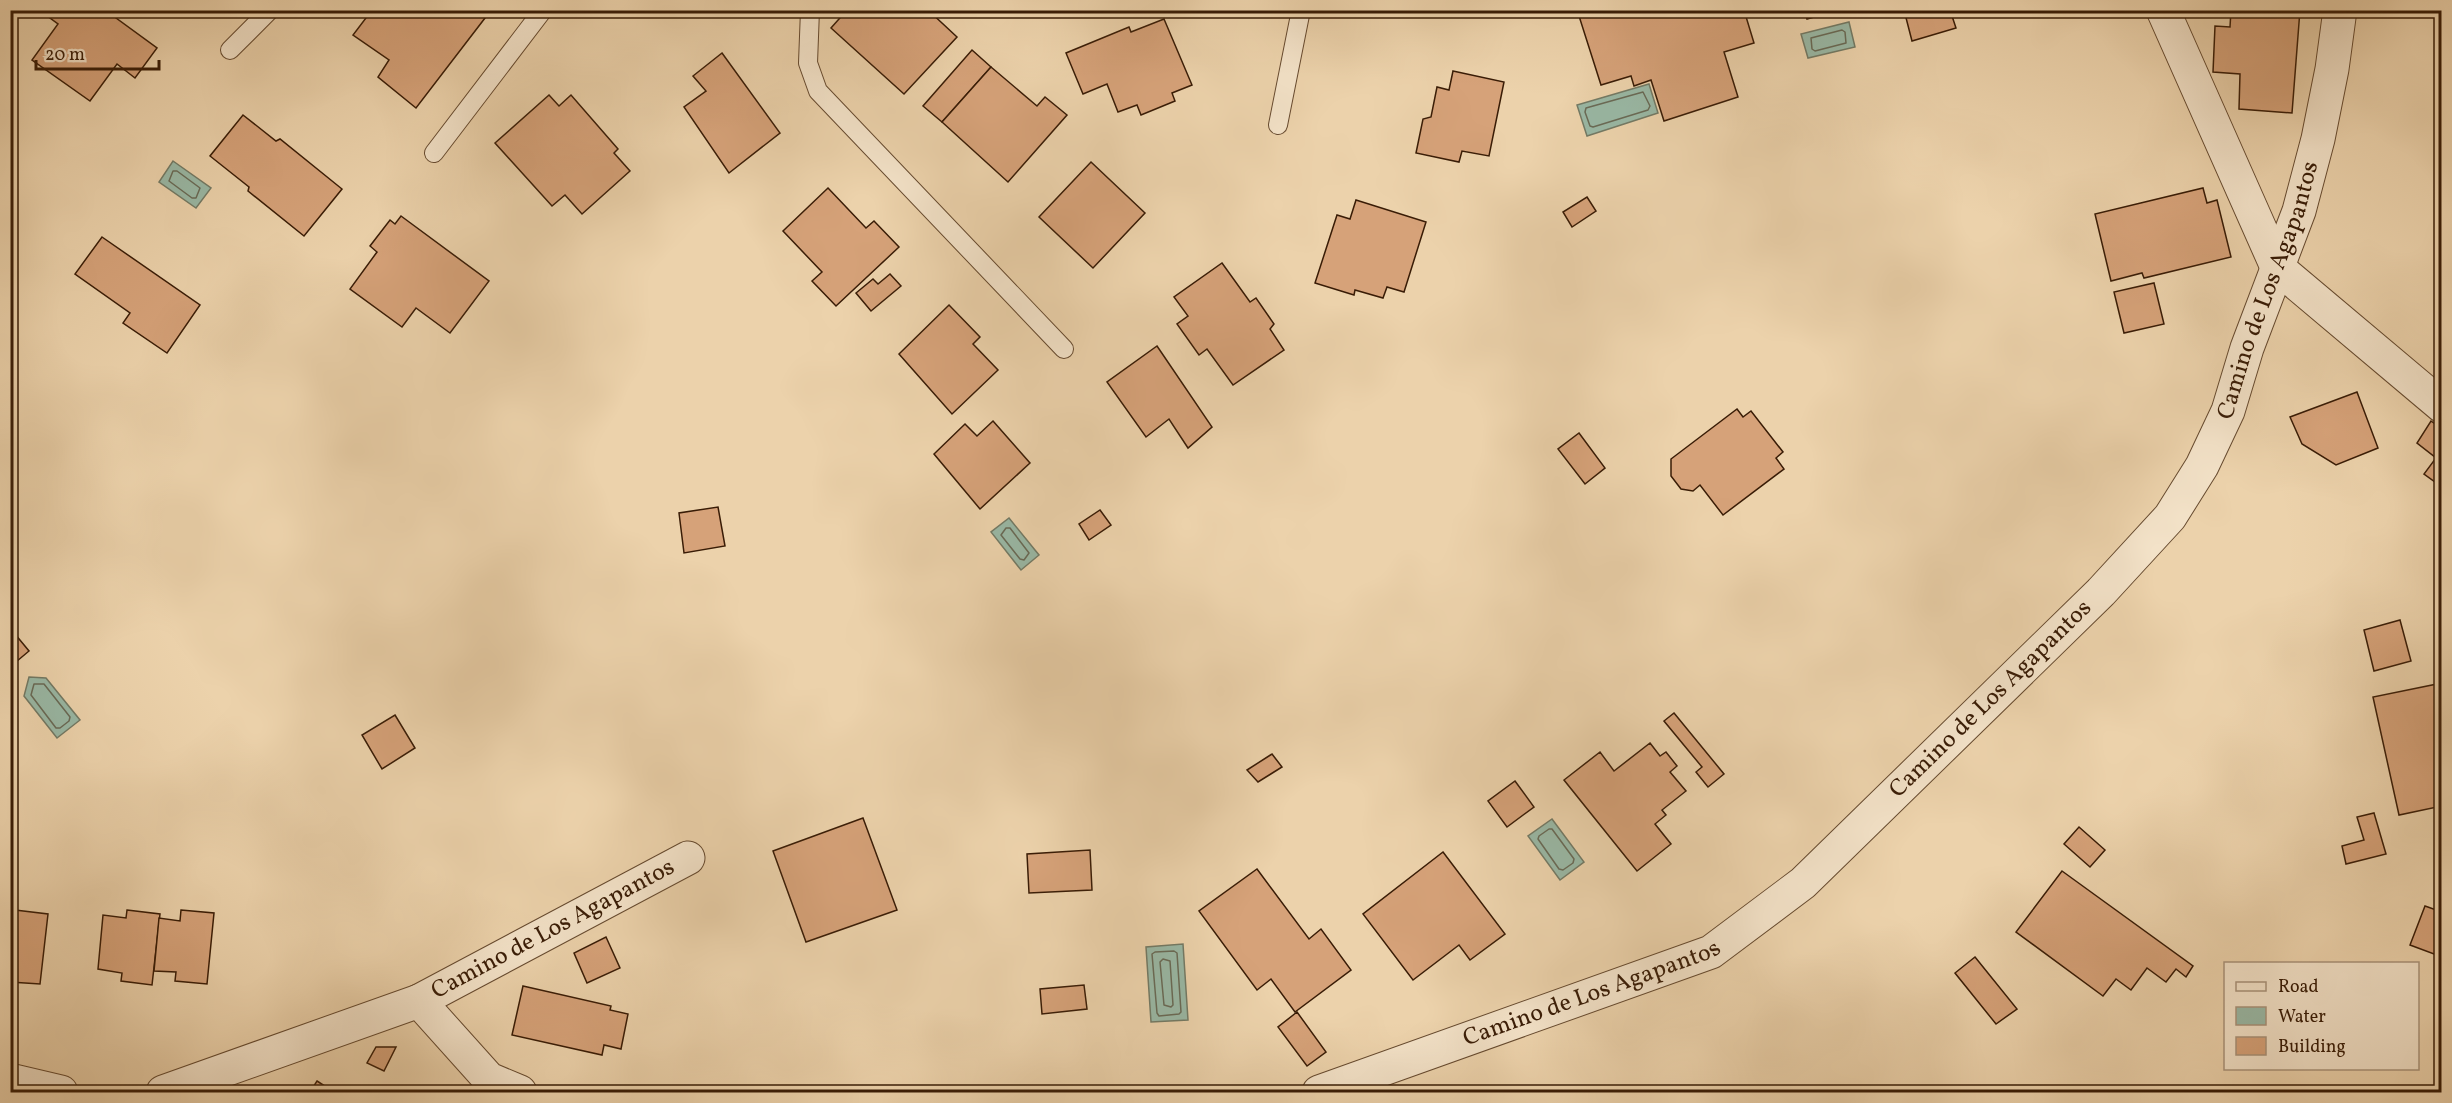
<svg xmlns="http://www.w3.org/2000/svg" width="2452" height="1103" viewBox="0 0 2452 1103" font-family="Vollkorn,serif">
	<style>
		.water { fill: #99b8a5; stroke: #737a65; stroke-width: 1.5 }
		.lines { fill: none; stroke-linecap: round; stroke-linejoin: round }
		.shore { stroke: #696a56; stroke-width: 1.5 }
		.building { fill: #d6a279; stroke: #391c06; stroke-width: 1.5 }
		.lane-casing { stroke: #664a2f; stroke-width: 20 }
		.street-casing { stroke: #664a2f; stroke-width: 35 }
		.lane { stroke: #f3e2c8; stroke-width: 18 }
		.street { stroke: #f3e2c8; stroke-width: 33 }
		.labels { text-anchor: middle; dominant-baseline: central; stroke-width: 6; stroke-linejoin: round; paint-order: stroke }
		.street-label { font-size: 24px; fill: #391c06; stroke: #f3e2c8 }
	</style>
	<rect width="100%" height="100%" fill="#ecd2ab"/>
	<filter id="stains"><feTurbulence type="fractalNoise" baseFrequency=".00333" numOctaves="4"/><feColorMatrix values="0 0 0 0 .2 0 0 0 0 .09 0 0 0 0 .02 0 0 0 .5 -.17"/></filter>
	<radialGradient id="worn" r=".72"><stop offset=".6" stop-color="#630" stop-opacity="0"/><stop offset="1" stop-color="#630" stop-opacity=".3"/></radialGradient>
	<!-- water -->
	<g class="water">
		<path d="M1849,22L1855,47L1808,58L1801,34Z"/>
		<path d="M1649,84L1658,113L1587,136L1577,105Z"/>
		<path d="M173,161L211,188L196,208L159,182Z"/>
		<path d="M1009,518L1039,555L1021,570L991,532Z"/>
		<path d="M29,677L46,678L80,720L57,738L24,696Z"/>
		<path d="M1552,819L1584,862L1560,880L1528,836Z"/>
		<path d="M1183,944L1188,1020L1151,1022L1146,947Z"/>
	</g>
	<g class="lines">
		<!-- shore -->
		<g class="shore">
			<path d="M1842,30L1845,32L1846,43L1815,51L1812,49L1811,38Z"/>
			<path d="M1643,92L1650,106L1648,110L1593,127L1590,126L1585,112L1586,108Z"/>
			<path d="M173,171H177L200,188L196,198H192L169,181Z"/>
			<path d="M1006,528H1010L1029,553L1024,560L1020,559L1001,535Z"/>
			<path d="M34,684H44L70,717L69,721L60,728H56L31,695Z"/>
			<path d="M1549,829H1552L1574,859L1573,863L1563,870L1559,869L1538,839L1539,836Z"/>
			<path d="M1174,951L1177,953L1181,1012L1179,1014L1159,1016L1157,1013L1152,954L1155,952Z"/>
			<path d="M1163,959L1170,961L1173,1005L1171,1007L1164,1005L1160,962Z"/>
		</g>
	</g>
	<!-- building -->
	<g class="building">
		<path d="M39,10H105L157,48L135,78L117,64L90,101L32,60L58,24Z"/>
		<path d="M372,10H476L485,18L416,108L378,77L389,60L353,35Z"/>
		<path d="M847,10H928L957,37L904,94L831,28Z"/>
		<path d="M1596,10H1744L1754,43L1724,52L1738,97L1664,121L1651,80L1634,86L1631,76L1601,85L1579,16Z"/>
		<path d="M1804,10H1835V11L1807,19Z"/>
		<path d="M1904,10H1950L1956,28L1912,41Z"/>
		<path d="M2231,10H2300L2292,113L2239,109L2240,74L2213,72L2215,26L2230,27Z"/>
		<path d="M1164,19L1192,85L1172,93L1175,101L1141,115L1137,105L1118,112L1107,84L1083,94L1066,53L1129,27L1131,32Z"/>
		<path d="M972,50L991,67L942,122L923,106Z"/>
		<path d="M722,53L780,133L729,173L684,107L706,91L693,76Z"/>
		<path d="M991,67L1037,106L1045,97L1067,115L1008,182L942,122Z"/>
		<path d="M1453,71L1504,82L1489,156L1462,151L1459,162L1416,153L1423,119L1431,117L1437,87L1449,90Z"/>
		<path d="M549,95L559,106L571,95L618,149L614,153L630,171L582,214L565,195L552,206L495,143Z"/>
		<path d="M243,115L276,141L280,139L342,189L304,236L248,191L249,187L210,156Z"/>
		<path d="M1091,162L1145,213L1093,268L1039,217Z"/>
		<path d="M828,188L866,228L874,221L899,247L836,306L812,281L822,272L783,231Z"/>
		<path d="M2203,188L2207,203L2217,200L2231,257L2144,278L2142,273L2111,281L2095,214Z"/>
		<path d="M1587,197L1596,211L1572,227L1563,212Z"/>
		<path d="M1356,200L1426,222L1404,292L1387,287L1383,298L1355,290L1354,295L1315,283L1337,215L1350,219Z"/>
		<path d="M401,216L489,281L450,333L416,308L402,327L350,289L377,252L370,246L390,220L395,224Z"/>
		<path d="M102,237L200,305L167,353L123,323L130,313L75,274Z"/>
		<path d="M1222,263L1250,302L1256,298L1274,324L1270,329L1284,350L1233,385L1207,349L1199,355L1177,324L1188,316L1174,297Z"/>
		<path d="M890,274L901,286L871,311L856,293L873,279L878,284Z"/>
		<path d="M2154,283L2164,324L2124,333L2114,292Z"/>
		<path d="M949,305L980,337L973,344L998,370L952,414L899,354Z"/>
		<path d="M1157,346L1212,427L1188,448L1169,419L1146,437L1107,382Z"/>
		<path d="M2357,392L2378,448L2336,465L2302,444L2290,417Z"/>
		<path d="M1737,409L1743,417L1751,411L1783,452L1776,458L1784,469L1723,515L1700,485L1693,491L1681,489L1671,476V459Z"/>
		<path d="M993,421L1030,463L980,509L934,454L965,424L977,436Z"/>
		<path d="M2431,421L2442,429V487L2424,474L2436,458L2417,443Z"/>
		<path d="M1579,433L1605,468L1585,484L1558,449Z"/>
		<path d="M718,507L725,546L684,553L679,513Z"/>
		<path d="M1100,510L1111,525L1089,540L1079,524Z"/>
		<path d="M2400,620L2411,661L2374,671L2364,630Z"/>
		<path d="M10,628L29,651L10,667Z"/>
		<path d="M2442,683V806L2399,815L2373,697Z"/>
		<path d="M1674,713L1724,774L1708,787L1696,772L1702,767L1664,721Z"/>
		<path d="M395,715L415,748L382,769L362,735Z"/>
		<path d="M1650,743L1660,756L1666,752L1677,766L1670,772L1686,791L1662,810L1666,815L1655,824L1671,844L1637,871L1564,780L1600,752L1614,771Z"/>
		<path d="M1272,754L1282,767L1258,782L1247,770Z"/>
		<path d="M1515,781L1534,807L1507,827L1488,801Z"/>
		<path d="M2374,813L2386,854L2346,864L2342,846L2364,840L2357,817Z"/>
		<path d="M863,818L897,910L806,942L773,851Z"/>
		<path d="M2079,827L2105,850L2090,867L2064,844Z"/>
		<path d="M1090,850L1092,890L1029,893L1027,854Z"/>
		<path d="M1443,852L1505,934L1470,960L1459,945L1413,980L1363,914Z"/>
		<path d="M1257,869L1309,939L1321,929L1351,970L1295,1012L1271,979L1257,990L1199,911Z"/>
		<path d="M2062,871L2193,966L2186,977L2176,969L2166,982L2147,968L2131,990L2116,979L2103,996L2016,932Z"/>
		<path d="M2425,906L2442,912V957L2410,945Z"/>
		<path d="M15,910L48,914L40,984L10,982V920L13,921Z"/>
		<path d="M127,910L160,914L152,985L121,981L122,973L98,969L103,915L126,918Z"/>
		<path d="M181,910L214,913L207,984L175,981L176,972L154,971L159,918L180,921Z"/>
		<path d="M606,937L620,968L587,983L574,953Z"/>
		<path d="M1975,957L2017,1009L1996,1024L1955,973Z"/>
		<path d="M1084,985L1087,1009L1042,1014L1040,989Z"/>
		<path d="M523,986L611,1006L610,1010L628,1014L621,1049L604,1045L602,1055L512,1035Z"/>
		<path d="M1297,1012L1326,1052L1307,1066L1278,1027Z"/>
		<path d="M376,1047H396L384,1071L367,1063Z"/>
		<path d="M317,1081L334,1092H310Z"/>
	</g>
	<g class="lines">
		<!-- lane casing -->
		<g class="lane-casing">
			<g id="lane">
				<path d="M810,10L808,63L818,91L1064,349"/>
				<path d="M230,50L270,10"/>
				<path d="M1278,125L1301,10"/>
				<path d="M434,153L543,10"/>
			</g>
		</g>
		<!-- street casing -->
		<g class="street-casing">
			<g id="street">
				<path d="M2163,10L2277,267L2442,406"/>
				<path id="s1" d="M419,1001L688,858"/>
				<path d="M10,1080L61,1092"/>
				<path d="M163,1092L419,1001L489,1079L520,1092"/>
				<path id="s2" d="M1319,1092L1711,952L1803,883L2101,592L2170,517L2202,466L2228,411L2247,348L2299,211L2318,139L2332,69L2340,10"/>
			</g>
		</g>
		<!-- lane -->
		<use href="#lane" class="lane"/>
		<!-- street -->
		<use href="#street" class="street"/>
	</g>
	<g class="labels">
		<!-- street labels -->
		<g class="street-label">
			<text stroke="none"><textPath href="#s2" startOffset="1298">Camino de Los Agapantos</textPath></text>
			<text stroke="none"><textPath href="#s2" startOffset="794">Camino de Los Agapantos</textPath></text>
			<text stroke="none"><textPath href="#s1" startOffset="152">Camino de Los Agapantos</textPath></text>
			<text stroke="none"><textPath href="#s2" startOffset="290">Camino de Los Agapantos</textPath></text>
		</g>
	</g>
	<!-- margin -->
	<rect width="2452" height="1103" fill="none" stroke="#ecd2ab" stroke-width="36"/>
	<rect x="12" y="12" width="2428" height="1079" fill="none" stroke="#391c06" stroke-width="3"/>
	<rect x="18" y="18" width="2416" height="1067" fill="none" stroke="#391c06" stroke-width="1.5"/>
	<!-- legend -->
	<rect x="2224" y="962" width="195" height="108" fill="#f3e2c8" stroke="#a9937a" stroke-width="1.5"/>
	<rect x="2236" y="982" width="30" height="9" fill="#f3e2c8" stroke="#a9937a" stroke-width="1.5"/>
	<text x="2278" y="992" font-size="18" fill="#391c06">Road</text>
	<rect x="2236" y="1007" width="30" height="18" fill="#99b8a5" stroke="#a9937a" stroke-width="1.5"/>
	<text x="2278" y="1022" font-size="18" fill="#391c06">Water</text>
	<rect x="2236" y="1037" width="30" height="18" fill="#d6a279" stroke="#a9937a" stroke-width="1.5"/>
	<text x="2278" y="1052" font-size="18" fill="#391c06">Building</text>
	<!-- scale -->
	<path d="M36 60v9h123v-9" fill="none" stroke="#391c06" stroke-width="3"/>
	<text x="45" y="60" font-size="18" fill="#391c06" stroke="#f3e2c8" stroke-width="4.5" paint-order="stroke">20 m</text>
	<rect width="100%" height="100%" filter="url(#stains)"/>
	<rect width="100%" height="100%" fill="url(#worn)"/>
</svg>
